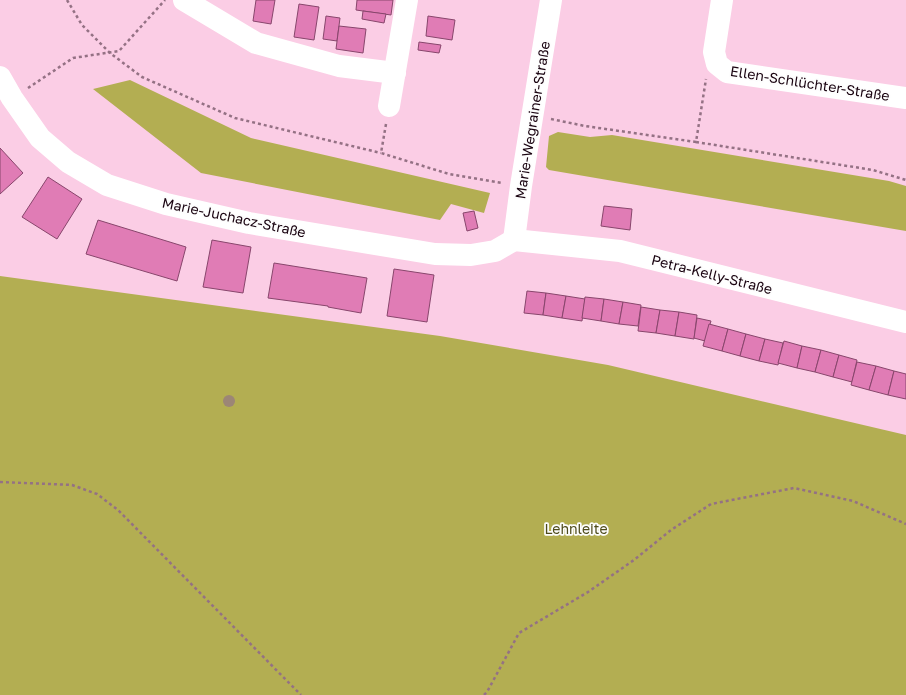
<svg xmlns="http://www.w3.org/2000/svg" width="906" height="695" viewBox="0 0 906 695" font-family="'Golos Text',sans-serif">
	<style>
		.green { fill: #b3ae52 }
		.building { fill: #e07cb5; stroke: #88466c }
		.lines { fill: none; stroke-linecap: round; stroke-linejoin: round }
		.path { stroke: #947184; stroke-width: 2.5; stroke-dasharray: 3 3; stroke-linecap: butt }
		.minor { stroke: #fff; stroke-width: 22 }
		.tree { fill: #9c8676 }
		.labels { text-anchor: middle; dominant-baseline: central; stroke-width: 3.5; stroke-linejoin: round; paint-order: stroke }
		.street-label { font-size: 14px; fill: #190310; stroke: #fdfdfd }
		.park-label { font-size: 14px; fill: #4e4b1b; stroke: #fdfdfd }
	</style>
	<rect width="100%" height="100%" fill="#fbcde5"/>
	<!-- green -->
	<g class="green">
		<path d="M130,80L251,138L490,193L484,213L451,204L440,220L201,173L93,89Z"/>
		<path d="M558,132L590,137L612,135L889,181L906,186V231L549,170L546,167L549,136Z"/>
		<path d="M0,276L440,336L608,365L906,435V695H0Z"/>
	</g>
	<!-- building -->
	<g class="building">
		<path d="M256,0H275L271,24L253,21Z"/>
		<path d="M357,0H393L391,15L356,10Z"/>
		<path d="M299,4L319,7L314,40L294,37Z"/>
		<path d="M363,11L386,14L384,23L362,19Z"/>
		<path d="M326,16L340,18L337,41L323,39Z"/>
		<path d="M428,16L455,20L452,40L426,36Z"/>
		<path d="M339,26L366,29L363,53L336,49Z"/>
		<path d="M419,42L441,45L439,53L418,50Z"/>
		<path d="M0,148L23,173L0,194Z"/>
		<path d="M48,177L82,199L57,239L22,217Z"/>
		<path d="M604,206L632,209L630,230L601,226Z"/>
		<path d="M474,211L478,228L467,231L463,213Z"/>
		<path d="M98,220L186,247L177,281L86,254Z"/>
		<path d="M212,240L251,247L243,293L203,287Z"/>
		<path d="M274,263L367,278L361,313L328,307V306L268,298Z"/>
		<path d="M394,269L434,275L427,322L387,316Z"/>
		<path d="M527,291L546,293L543,315L524,313Z"/>
		<path d="M546,293L566,296L562,318L543,315Z"/>
		<path d="M566,296L585,299L582,321L562,318Z"/>
		<path d="M585,297L604,299L601,321L582,318Z"/>
		<path d="M604,299L623,302L619,324L601,321Z"/>
		<path d="M623,302L641,305L638,326L619,324Z"/>
		<path d="M641,307L660,310L656,333L638,331Z"/>
		<path d="M660,310L679,312L675,336L656,333Z"/>
		<path d="M679,312L697,315L694,339L675,336Z"/>
		<path d="M697,318L711,321L705,341L694,338Z"/>
		<path d="M709,324L728,329L722,351L703,346Z"/>
		<path d="M728,329L746,334L740,356L722,351Z"/>
		<path d="M746,334L765,339L759,361L740,356Z"/>
		<path d="M765,339L783,343L778,365L759,361Z"/>
		<path d="M784,341L802,346L797,368L778,363Z"/>
		<path d="M802,346L821,350L815,372L797,368Z"/>
		<path d="M821,350L839,355L833,377L815,372Z"/>
		<path d="M839,355L857,360L852,382L833,377Z"/>
		<path d="M857,362L876,366L869,390L851,385Z"/>
		<path d="M876,366L894,371L888,395L869,390Z"/>
		<path d="M894,371L906,374V399L888,395Z"/>
	</g>
	<g class="lines">
		<!-- path -->
		<g class="path">
			<path d="M67,0L82,25L110,53L142,77L235,118L381,153"/>
			<path d="M28,88L73,58L119,51L165,0"/>
			<path d="M551,119L585,126L696,142L706,79"/>
			<path d="M386,124L381,153L449,174L502,183"/>
			<path d="M696,142L873,170L906,180"/>
			<path d="M0,482L72,485L97,494L118,510L301,695"/>
			<path d="M484,695L487,692L519,633L588,592L634,560L671,530L711,504L794,488L853,501L906,524"/>
		</g>
		<!-- minor -->
		<g class="minor">
			<path d="M184,0L256,43L339,66L395,73"/>
			<path d="M722,0L714,52L717,64L727,72L906,98"/>
			<path d="M0,77L12,98L40,138L68,162L107,185L166,204L249,223L435,254L471,255L495,251L514,240"/>
			<path d="M389,106L407,0"/>
			<path d="M514,240L620,251L906,322"/>
			<path d="M514,240L521,186L551,0"/>
		</g>
	</g>
	<!-- trees -->
	<circle class="tree" cx="229" cy="401" r="6"/>
	<g class="labels">
		<!-- street labels -->
		<g class="street-label">
			<text transform="translate(810 83) rotate(9)">Ellen-Schlüchter-Straße</text>
			<text transform="translate(532 120) rotate(-81)">Marie-Wegrainer-Straße</text>
			<text transform="translate(234 217) rotate(12)">Marie-Juchacz-Straße</text>
			<text transform="translate(712 274) rotate(14)">Petra-Kelly-Straße</text>
		</g>
		<!-- park labels -->
		<g class="park-label">
			<text x="576" y="528">Lehnleite</text>
		</g>
	</g>
</svg>
